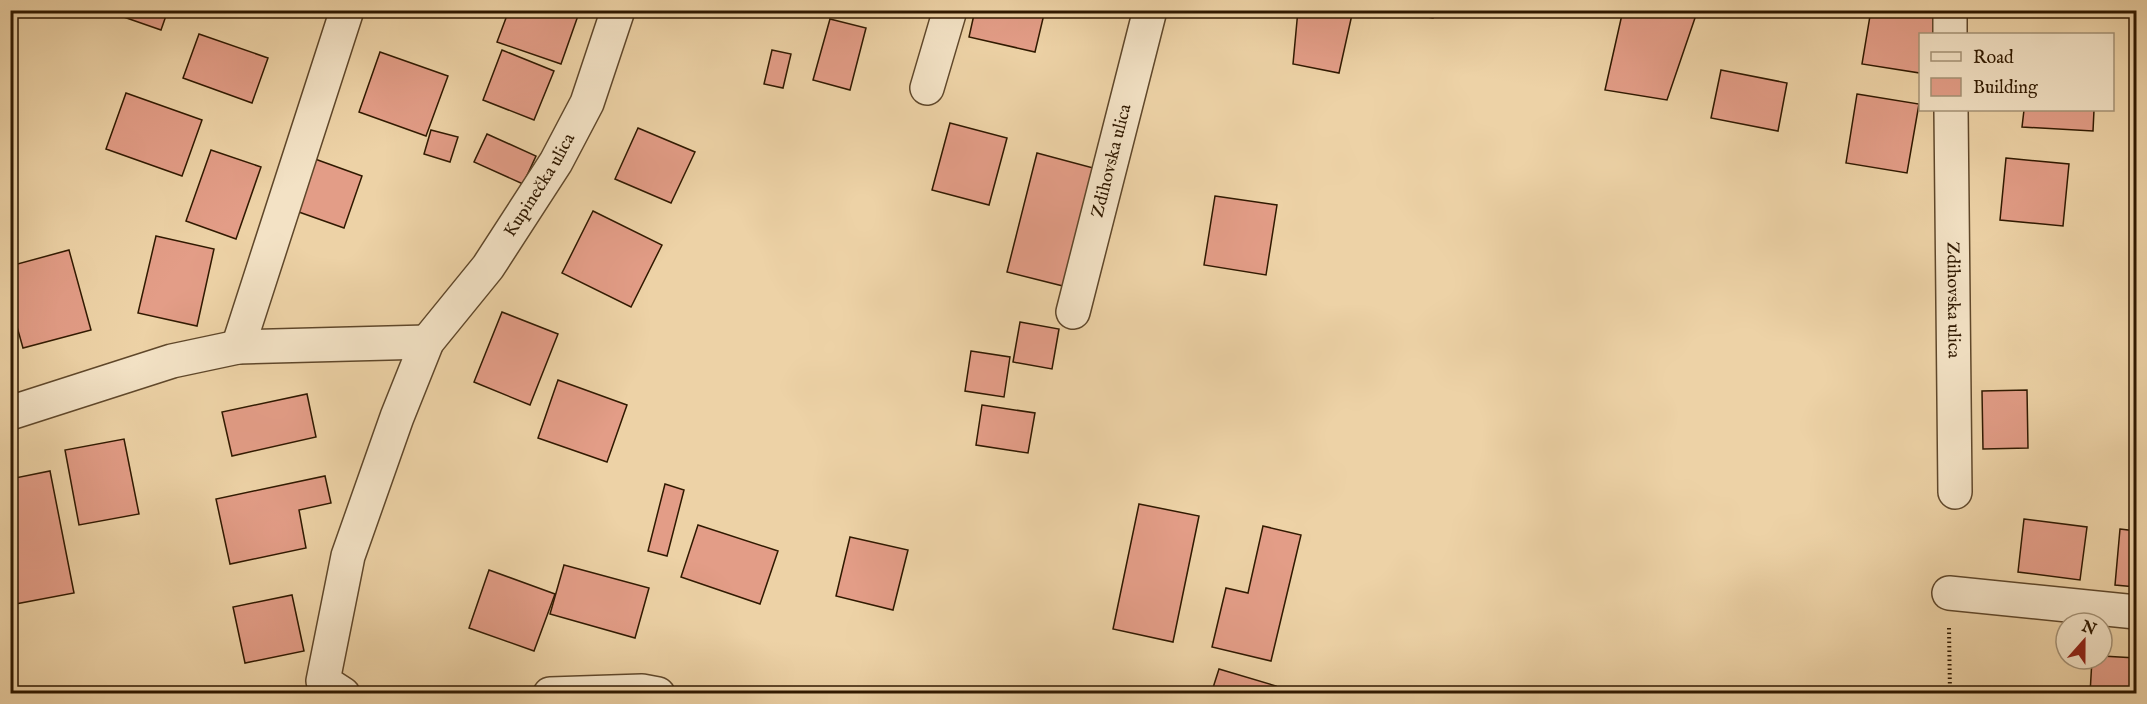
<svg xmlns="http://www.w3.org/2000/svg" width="2147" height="704" viewBox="0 0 2147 704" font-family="'IM FELL English',serif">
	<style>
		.building { fill: #e39d87; stroke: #301900; stroke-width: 1.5 }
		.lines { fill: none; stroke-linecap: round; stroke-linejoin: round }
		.minor-casing { stroke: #5f472a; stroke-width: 36 }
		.path { stroke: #301900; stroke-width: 4; stroke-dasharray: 1.5 3; stroke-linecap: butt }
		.minor { stroke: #f3e2c5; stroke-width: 33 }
		.labels { text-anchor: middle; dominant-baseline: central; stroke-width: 4.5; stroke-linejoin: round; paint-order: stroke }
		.street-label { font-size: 18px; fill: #301900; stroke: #f3e2c5 }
	</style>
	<rect width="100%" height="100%" fill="#edd2a6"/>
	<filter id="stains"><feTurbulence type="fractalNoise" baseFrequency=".00333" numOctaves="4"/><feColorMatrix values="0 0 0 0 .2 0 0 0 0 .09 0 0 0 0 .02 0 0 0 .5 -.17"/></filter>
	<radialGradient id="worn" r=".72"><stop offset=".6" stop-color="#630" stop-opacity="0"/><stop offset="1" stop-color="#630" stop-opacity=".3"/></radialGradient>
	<!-- building -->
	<g class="building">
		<path d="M116,10H168L161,30L115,14Z"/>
		<path d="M509,10H580L561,64L497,42Z"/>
		<path d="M975,10H1045L1035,52L969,37Z"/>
		<path d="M1298,10H1353L1339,73L1293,64Z"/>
		<path d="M1381,10H1435L1433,18Z"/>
		<path d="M1623,10H1677L1696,15L1667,100L1605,90Z"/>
		<path d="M1871,10H1901L1937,16L1934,34H1920V73L1862,64Z"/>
		<path d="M830,19L866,28L850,90L813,80Z"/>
		<path d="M199,34L268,58L252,103L183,78Z"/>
		<path d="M502,50L554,71L534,120L483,100Z"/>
		<path d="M772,50L791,54L783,88L764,84Z"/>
		<path d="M380,52L448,76L426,136L359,112Z"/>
		<path d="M1721,70L1787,83L1778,131L1711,118Z"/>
		<path d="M126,93L202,120L182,176L106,149Z"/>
		<path d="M1857,94L1919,104L1907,173L1846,163Z"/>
		<path d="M2024,110H2094L2093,131L2022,127Z"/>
		<path d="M950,123L1007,138L989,205L932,190Z"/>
		<path d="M638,128L695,152L671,203L615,179Z"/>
		<path d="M431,130L458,137L450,162L424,154Z"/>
		<path d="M487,134L536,156L523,184L474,162Z"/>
		<path d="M211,150L261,167L236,239L186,221Z"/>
		<path d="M1037,153L1097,169L1067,287L1007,272Z"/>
		<path d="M2006,158L2069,164L2063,226L2000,220Z"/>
		<path d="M315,159L362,176L344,228L296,211Z"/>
		<path d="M1215,196L1277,205L1266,275L1204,265Z"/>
		<path d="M593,211L662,245L631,307L562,273Z"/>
		<path d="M156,236L214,249L197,326L138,313Z"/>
		<path d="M69,250L91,330L23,348L10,302V266Z"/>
		<path d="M502,312L558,334L530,405L474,382Z"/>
		<path d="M1020,322L1059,329L1052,369L1013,362Z"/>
		<path d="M971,351L1010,357L1004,397L965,391Z"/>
		<path d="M558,380L627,405L607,462L538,438Z"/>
		<path d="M2027,390L2028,448L1983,449L1982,391Z"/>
		<path d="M307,394L316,437L232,456L222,412Z"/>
		<path d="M982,405L1035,413L1028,453L976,445Z"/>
		<path d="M124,439L139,514L79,525L65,450Z"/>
		<path d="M50,471L74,593L10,605V479Z"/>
		<path d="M325,476L331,503L299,510L306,548L230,564L216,499Z"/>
		<path d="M665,484L684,490L667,556L648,551Z"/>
		<path d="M1139,504L1199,516L1173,642L1113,629Z"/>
		<path d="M2024,519L2087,527L2080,580L2018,572Z"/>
		<path d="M698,525L778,551L760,604L681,577Z"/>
		<path d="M1263,526L1301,535L1271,661L1212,647L1226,588L1248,593Z"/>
		<path d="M2120,529L2136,531V587L2115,585Z"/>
		<path d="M850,537L908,550L893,610L836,596Z"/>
		<path d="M564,565L649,588L635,638L550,614Z"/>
		<path d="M489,570L555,594L534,651L469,628Z"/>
		<path d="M292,595L304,651L245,663L233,607Z"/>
		<path d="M2102,656L2136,658V694H2090L2092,659H2102Z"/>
		<path d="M1219,669L1276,686L1274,694H1211Z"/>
	</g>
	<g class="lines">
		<!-- minor casing -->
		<g class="minor-casing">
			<g id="minor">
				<path d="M1950,10V34"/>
				<path d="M927,88L950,10"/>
				<path id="s1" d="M1951,110L1955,492"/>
				<path id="s2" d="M1073,312L1150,10"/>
				<path d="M238,347L347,10"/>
				<path d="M10,413L172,361L238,347L427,342"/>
				<path d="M1949,593L2136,612"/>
				<path id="s3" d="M343,694L323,681L348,556L397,417L427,342L488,267L556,162L587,103L618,10"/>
				<path d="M550,694L642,691L658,694"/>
			</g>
		</g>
		<!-- path -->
		<path class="path" d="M1949,628L1950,694"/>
		<!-- minor -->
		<use href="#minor" class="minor"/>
	</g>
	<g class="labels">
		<!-- street labels -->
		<g class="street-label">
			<text stroke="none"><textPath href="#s2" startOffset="156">Zdihovska ulica</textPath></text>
			<text stroke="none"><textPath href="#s3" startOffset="573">Kupinečka ulica</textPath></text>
			<text stroke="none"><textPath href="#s1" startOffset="190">Zdihovska ulica</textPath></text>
		</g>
	</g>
	<!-- margin -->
	<rect width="2147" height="704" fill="none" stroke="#edd2a6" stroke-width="36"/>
	<rect x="12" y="12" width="2123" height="680" fill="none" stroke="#301900" stroke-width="3"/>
	<rect x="18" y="18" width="2111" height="668" fill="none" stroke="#301900" stroke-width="1.5"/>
	<!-- legend -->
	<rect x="1919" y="33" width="195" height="78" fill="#f3e2c5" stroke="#a59276" stroke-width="1.5"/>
	<rect x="1931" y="52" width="30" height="9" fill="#f3e2c5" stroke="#a59276" stroke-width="1.5"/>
	<text x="1973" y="63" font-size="18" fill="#301900">Road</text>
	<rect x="1931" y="78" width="30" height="18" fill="#e39d87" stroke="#a59276" stroke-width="1.5"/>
	<text x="1973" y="93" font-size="18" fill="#301900">Building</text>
	<!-- north arrow -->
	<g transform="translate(2084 641) rotate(21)"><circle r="28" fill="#f3e2c5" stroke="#a59276" stroke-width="1.5"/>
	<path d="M0-4.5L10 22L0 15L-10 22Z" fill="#8f2418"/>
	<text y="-9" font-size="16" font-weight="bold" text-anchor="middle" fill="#301900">N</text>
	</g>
	<rect width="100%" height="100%" filter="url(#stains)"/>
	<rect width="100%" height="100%" fill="url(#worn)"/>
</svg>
